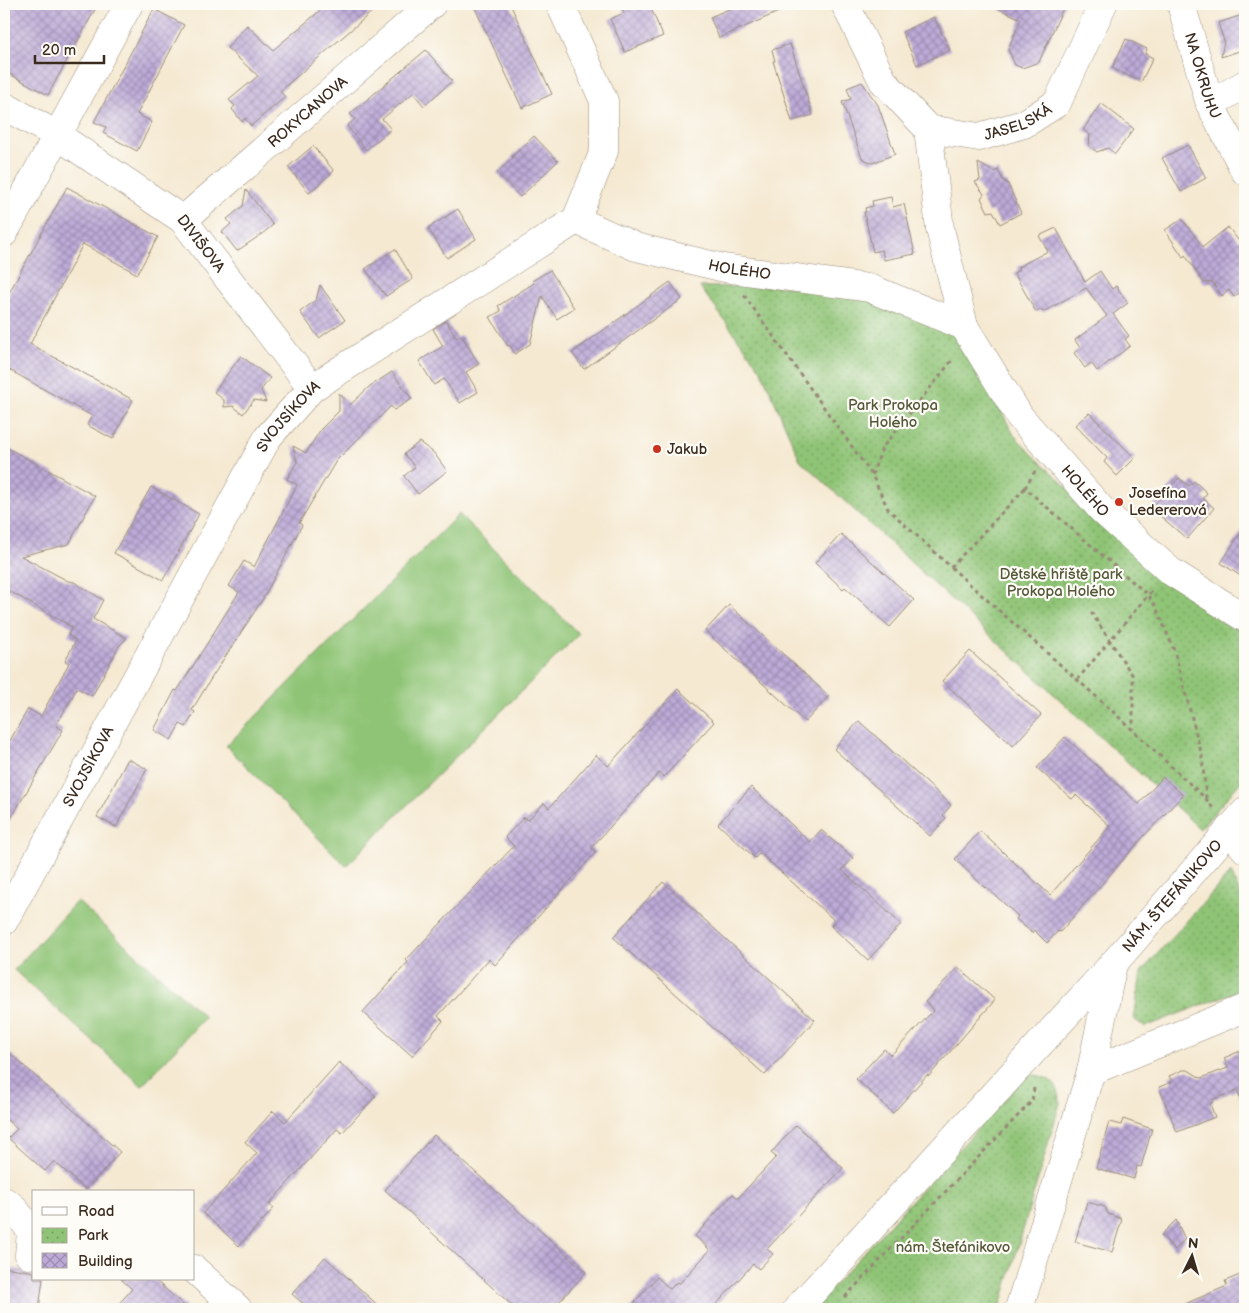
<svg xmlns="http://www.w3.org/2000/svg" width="1249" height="1313" viewBox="0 0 1249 1313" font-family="'Balsamiq Sans',sans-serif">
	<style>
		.park { fill: url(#park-dots); stroke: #65774a }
		.garden { fill: #8fc476; stroke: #65774a }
		.building { fill: url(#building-cross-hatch) }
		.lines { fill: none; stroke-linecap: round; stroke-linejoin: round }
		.minor-casing { stroke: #988a78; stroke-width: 29 }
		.path { stroke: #988a78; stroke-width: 3; stroke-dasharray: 4 4; stroke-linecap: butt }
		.minor { stroke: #fff; stroke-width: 28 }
		.poi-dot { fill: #c8321e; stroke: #fdfcf7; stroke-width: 2 }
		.labels { text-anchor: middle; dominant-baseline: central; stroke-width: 4.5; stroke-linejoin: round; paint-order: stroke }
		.street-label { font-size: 15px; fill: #3b2a1e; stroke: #fdfcf7 }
		.park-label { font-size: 15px; fill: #545838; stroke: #fdfcf7 }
		.poi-label { font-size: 15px; fill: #3b2a1e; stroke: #fdfcf7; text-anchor: start }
	</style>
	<defs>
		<pattern id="park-dots" width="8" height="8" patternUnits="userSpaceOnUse" patternTransform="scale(1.25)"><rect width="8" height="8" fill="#8fc476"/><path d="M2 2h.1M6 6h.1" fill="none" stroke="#769f60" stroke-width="1.8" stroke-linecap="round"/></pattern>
		<pattern id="building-cross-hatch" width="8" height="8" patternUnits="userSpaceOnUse" patternTransform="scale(1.25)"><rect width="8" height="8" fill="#bdaad8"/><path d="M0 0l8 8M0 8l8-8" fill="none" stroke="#9b8baf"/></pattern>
	</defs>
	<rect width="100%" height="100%" fill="#fdfcf7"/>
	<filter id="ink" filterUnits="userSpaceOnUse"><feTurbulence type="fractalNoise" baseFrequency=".02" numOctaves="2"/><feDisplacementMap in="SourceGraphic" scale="10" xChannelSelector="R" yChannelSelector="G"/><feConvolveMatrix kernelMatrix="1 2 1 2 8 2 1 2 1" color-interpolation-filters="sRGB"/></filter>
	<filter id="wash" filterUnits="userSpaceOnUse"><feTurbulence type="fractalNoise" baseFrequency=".0096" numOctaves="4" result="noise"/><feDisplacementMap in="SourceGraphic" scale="20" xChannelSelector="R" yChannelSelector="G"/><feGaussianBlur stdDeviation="1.12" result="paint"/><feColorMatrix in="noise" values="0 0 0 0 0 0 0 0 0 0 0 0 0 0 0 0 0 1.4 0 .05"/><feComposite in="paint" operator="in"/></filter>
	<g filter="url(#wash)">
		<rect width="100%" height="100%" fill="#f5e9d2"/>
		<!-- park -->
		<g class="park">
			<path d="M772,286L858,291L951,328L965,344L1014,435L1035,457L1146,561L1245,631V777L1200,829L800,460L761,370L700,287Z"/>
			<path d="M1231,872L1245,907V988L1145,1027L1134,1019L1141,972Z"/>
			<path d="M1034,1075C1051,1077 1060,1086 1060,1103L1000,1309H812L1025,1077Z"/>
		</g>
		<!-- garden -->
		<g class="garden">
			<path d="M459,514L579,634L346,866L226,746Z"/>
			<path d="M77,901L205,1017L142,1086L14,970Z"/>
		</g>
		<g id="blocks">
			<!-- building -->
			<g class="building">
				<path d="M4,4H98L48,95L4,71Z"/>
				<path d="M328,4H381L280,91L285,97L251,126L245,118L242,122L232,109L235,106L229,100L258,76L227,48L247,25L273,50Z"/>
				<path d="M473,4H510L552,94L522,108Z"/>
				<path d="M620,4H649L663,36L625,52L610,19L624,13Z"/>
				<path d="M741,4H797L719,38L710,17Z"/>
				<path d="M988,4H1065L1039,62L1022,68L1015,65L1008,49L1021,19Z"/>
				<path d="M154,9L184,25L137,114L152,122L137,151L103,133L106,127L94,122Z"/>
				<path d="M1245,14V49L1221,57L1224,41L1218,23Z"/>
				<path d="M934,17L950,50L917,65L902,32Z"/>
				<path d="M1126,39L1147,49L1145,54L1153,58L1141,82L1112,68Z"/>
				<path d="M790,44L813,115L792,121L773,61H775L772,50Z"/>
				<path d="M426,50L452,81L424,106L413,93L382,119L391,129L366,150L347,126L355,119L350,114Z"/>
				<path d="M862,82L878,105L895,154L872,163L862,158L842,102L851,99L847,88Z"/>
				<path d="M1101,103L1134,129L1115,154L1108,148L1097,152L1089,146L1090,135L1083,130Z"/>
				<path d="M534,136L558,161L520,197L497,173L513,158L512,157Z"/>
				<path d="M1188,145L1206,178L1181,192L1162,158Z"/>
				<path d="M313,146L334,171L309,193L288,167Z"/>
				<path d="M978,163L994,172L998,170L1004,182H1007L1021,213L1000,224L993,211L988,212L981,198L984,194L975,182L980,180Z"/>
				<path d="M67,187L158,237L137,274L83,244L30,344L133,400L113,439L87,425L92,416L4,367V302Z"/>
				<path d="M246,190L273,225L262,234L237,251L222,232L231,224L227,219L243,206Z"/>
				<path d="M891,197L893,207L904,204L915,254L884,260L882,250L873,252L864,212H866L865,208L873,206L872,201Z"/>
				<path d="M458,209L476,239L447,258L428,228Z"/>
				<path d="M1182,219L1203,247L1228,227L1238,240L1245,241V289L1234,297L1229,290L1222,296L1212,282L1204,283L1185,255L1183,257L1165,230Z"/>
				<path d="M1056,228L1085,282L1100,271L1112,289L1116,286L1128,303L1113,314L1129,336L1125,339L1130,346L1097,371L1091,363L1085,368L1074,353L1080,348L1075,340L1107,316L1086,288L1043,312L1041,310L1036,312L1014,273L1019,270L1018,267L1048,251L1039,236Z"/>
				<path d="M395,249L413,279L386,296L365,269Z"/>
				<path d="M550,270L574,308L557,319L542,296L530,344L515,354L510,345L508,346L490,317L501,311L498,306L534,283L532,281Z"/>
				<path d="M670,282L682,299L584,369L572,353Z"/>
				<path d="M320,285L345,320L319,338L300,312L316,300Z"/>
				<path d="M446,321L457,338L461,335L479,364L466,372L478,392L460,403L444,379L434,385L419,361L443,346L433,329Z"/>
				<path d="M241,356L270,378L261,390L266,402L254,400L243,414L233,406L224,407V400L214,392Z"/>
				<path d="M392,372L412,399L394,410L391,406L336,461L299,523L302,525L264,597L212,677L192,710L195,712L186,727L180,724L171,740L154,730L175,690L177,691L188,674L239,592L229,586L244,561L254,567L297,485L287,479L297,462L293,446L306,453L321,429L339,411V393L350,405L370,386Z"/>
				<path d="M1089,413L1135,458L1117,476L1104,462L1107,458L1075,425Z"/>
				<path d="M419,442L434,453L447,471L418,494L404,476L415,467L404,454Z"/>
				<path d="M4,446L95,496L69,544L21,556L68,581L74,582L103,600L93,619L127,638L119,646L92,696L77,688L56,726L63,730L4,830V751L28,709L41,716L69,663L65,661L76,640L68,635L72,627L4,588Z"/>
				<path d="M1179,478L1189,486L1194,481L1207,493L1203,498L1214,508L1187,539L1151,508Z"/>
				<path d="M151,487L199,514L163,580L114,553Z"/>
				<path d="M1245,526V579L1221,563Z"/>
				<path d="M841,534L914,600L890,627L845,587L843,589L815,563Z"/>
				<path d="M729,605L829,696L805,722L705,631Z"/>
				<path d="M970,651L1041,715L1013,746L942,681Z"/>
				<path d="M678,689L714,722L664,777L659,773L591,848L596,852L495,965L489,959L438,1016L443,1021L412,1056L363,1012L408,962L406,960L514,846L505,837L524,817L528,820L544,803L549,808L596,755L608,766Z"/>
				<path d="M859,721L951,805L943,815L946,818L930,836L834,749Z"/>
				<path d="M1065,737L1139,804L1163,777L1183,795L1143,837L1060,932L1058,931L1047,943L1034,930L1032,933L1016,919L1018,916L986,887L985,888L955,859L980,831L1050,895L1110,826L1076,795L1072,799L1037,768Z"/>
				<path d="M128,759L147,769L116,827L97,817Z"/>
				<path d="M751,787L810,842L821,830L853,858L842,870L901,924L868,960L831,926L835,921L760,853L755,858L718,824Z"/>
				<path d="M663,882L815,1020L765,1075L613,937Z"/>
				<path d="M958,967L995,1000L929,1076L927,1075L893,1113L856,1079L884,1049L891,1055L934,1010L925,1002Z"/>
				<path d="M4,1048L120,1152L86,1190L54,1161L45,1171L8,1138L17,1129L4,1117Z"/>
				<path d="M1245,1049V1109L1237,1090L1212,1100L1213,1102L1210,1104L1215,1117L1177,1132L1159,1087L1172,1082L1169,1076L1183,1070H1188L1201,1078L1228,1068L1224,1058Z"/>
				<path d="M339,1062L376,1096L342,1133L337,1129L269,1204L274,1208L239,1246L203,1213L257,1153L245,1142L273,1111L285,1122Z"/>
				<path d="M1123,1119L1152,1129L1141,1167L1137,1166L1134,1179L1096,1168L1109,1122L1121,1125Z"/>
				<path d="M796,1125L843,1168L767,1249L773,1254L759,1269L753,1264L712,1309H629L657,1277L670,1289L677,1282L679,1284L710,1250L695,1236L733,1194L738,1198L776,1157L771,1153Z"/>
				<path d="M434,1135L586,1272L553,1309H516L385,1190Z"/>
				<path d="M1087,1202L1105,1207L1108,1214L1122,1219L1112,1252L1075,1242Z"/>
				<path d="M1176,1220L1185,1239L1175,1250L1161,1235Z"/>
				<path d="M325,1257L382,1309H309L292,1294Z"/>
				<path d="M4,1267L34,1272V1279H43L39,1309H4Z"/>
				<path d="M1245,1273V1309H1173L1227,1286L1225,1281Z"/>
				<path d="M121,1279H154L188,1309H114L132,1289Z"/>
			</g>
		</g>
	</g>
	<g filter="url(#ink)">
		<use href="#blocks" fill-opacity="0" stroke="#988a78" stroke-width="1"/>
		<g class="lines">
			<!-- minor casing -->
			<g class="minor-casing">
				<g id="minor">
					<path id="s1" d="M845,4L883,81L928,129L979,137L1024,124L1057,103L1103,4"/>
					<path id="s2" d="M1181,4L1210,104L1245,171"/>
					<path d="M1210,104L1245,84"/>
					<path id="s3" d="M4,106L57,135L183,220L312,388"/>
					<path id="s4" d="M928,129L940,229L964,326L1020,417L1102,510L1170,571L1245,618"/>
					<path id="s5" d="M183,220L432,4"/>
					<path id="s6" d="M576,220L636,247L724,268L869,288L964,326"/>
					<path d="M4,233L129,4"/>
					<path d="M1229,829L1245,849"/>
					<path id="s7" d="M4,921L268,437L312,388L576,220L604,151V101L560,4"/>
					<path d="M1091,1071L1245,1008"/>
					<path d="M4,1201L13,1207L31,1231L29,1255"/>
					<path d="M194,1269L238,1309"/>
					<path id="s8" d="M797,1309L1113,964L1245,812"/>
					<path d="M1019,1309L1091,1071L1113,964"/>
				</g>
			</g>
			<!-- path -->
			<g class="path">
				<path d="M744,295L872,475L888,509L977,591L1108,707L1206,799L1215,811"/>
				<path d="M1035,471L1025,488L1148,595L1156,607L1174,650L1202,756L1206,798"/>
				<path d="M872,475L882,448L954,358"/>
				<path d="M951,567L1025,488"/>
				<path d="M1091,612L1133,676V729"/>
				<path d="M1077,680L1154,588"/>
				<path d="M845,1297L1032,1101L1034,1088"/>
			</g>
			<!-- minor -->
			<use href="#minor" class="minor"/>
		</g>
	</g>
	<!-- markers -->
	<g class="poi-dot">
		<circle cx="657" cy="449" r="5"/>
		<circle cx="1119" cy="502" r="5"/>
	</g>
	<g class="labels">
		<!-- street labels -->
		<g class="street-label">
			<text stroke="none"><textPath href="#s2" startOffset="75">NA OKRUHU</textPath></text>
			<text stroke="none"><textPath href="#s5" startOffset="165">ROKYCANOVA</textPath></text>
			<text stroke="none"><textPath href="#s1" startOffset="245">JASELSKÁ</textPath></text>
			<text stroke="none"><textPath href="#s3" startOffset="242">DIVIŠOVA</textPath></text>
			<text stroke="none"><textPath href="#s6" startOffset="172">HOLÉHO</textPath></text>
			<text stroke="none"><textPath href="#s7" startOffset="580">SVOJSÍKOVA</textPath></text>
			<text stroke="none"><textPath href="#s4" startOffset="406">HOLÉHO</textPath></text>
			<text stroke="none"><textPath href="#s7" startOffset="176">SVOJSÍKOVA</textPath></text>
			<text stroke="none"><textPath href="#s8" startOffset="558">NÁM. ŠTEFÁNIKOVO</textPath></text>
		</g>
		<!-- park labels -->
		<g class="park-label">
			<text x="893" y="405">Park Prokopa<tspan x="893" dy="17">Holého</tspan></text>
			<text x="1061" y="574">Dětské hřiště park<tspan x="1061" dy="17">Prokopa Holého</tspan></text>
			<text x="953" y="1247">nám. Štefánikovo</text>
		</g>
		<!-- poi labels -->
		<g class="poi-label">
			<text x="667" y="449">Jakub</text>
			<text x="1129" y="493">Josefína<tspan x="1129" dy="17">Ledererová</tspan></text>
		</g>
	</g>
	<!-- margin -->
	<rect width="1249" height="1313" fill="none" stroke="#fdfcf7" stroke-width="20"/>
	<!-- legend -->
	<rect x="32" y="1190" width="162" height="90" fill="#fdfcf7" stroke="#afa8a0"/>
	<rect x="42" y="1207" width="25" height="8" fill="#ffffff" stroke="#afa8a0"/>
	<text x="78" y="1216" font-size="15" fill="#3b2a1e">Road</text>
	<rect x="42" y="1228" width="25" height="15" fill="url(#park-dots)" stroke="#afa8a0"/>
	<text x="78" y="1240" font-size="15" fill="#3b2a1e">Park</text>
	<rect x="42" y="1253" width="25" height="15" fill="url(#building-cross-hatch)" stroke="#afa8a0"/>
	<text x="78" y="1266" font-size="15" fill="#3b2a1e">Building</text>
	<!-- north arrow -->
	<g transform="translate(1192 1256) rotate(5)" stroke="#fdfcf7" stroke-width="4" paint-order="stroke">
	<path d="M0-4L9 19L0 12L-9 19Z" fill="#3b2a1e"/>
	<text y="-8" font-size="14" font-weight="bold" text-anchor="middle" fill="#3b2a1e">N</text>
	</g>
	<!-- scale -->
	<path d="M35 55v8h69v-8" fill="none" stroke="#3b2a1e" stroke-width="2.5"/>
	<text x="42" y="55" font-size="15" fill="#3b2a1e" stroke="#fdfcf7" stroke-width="4" paint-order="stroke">20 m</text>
</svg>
